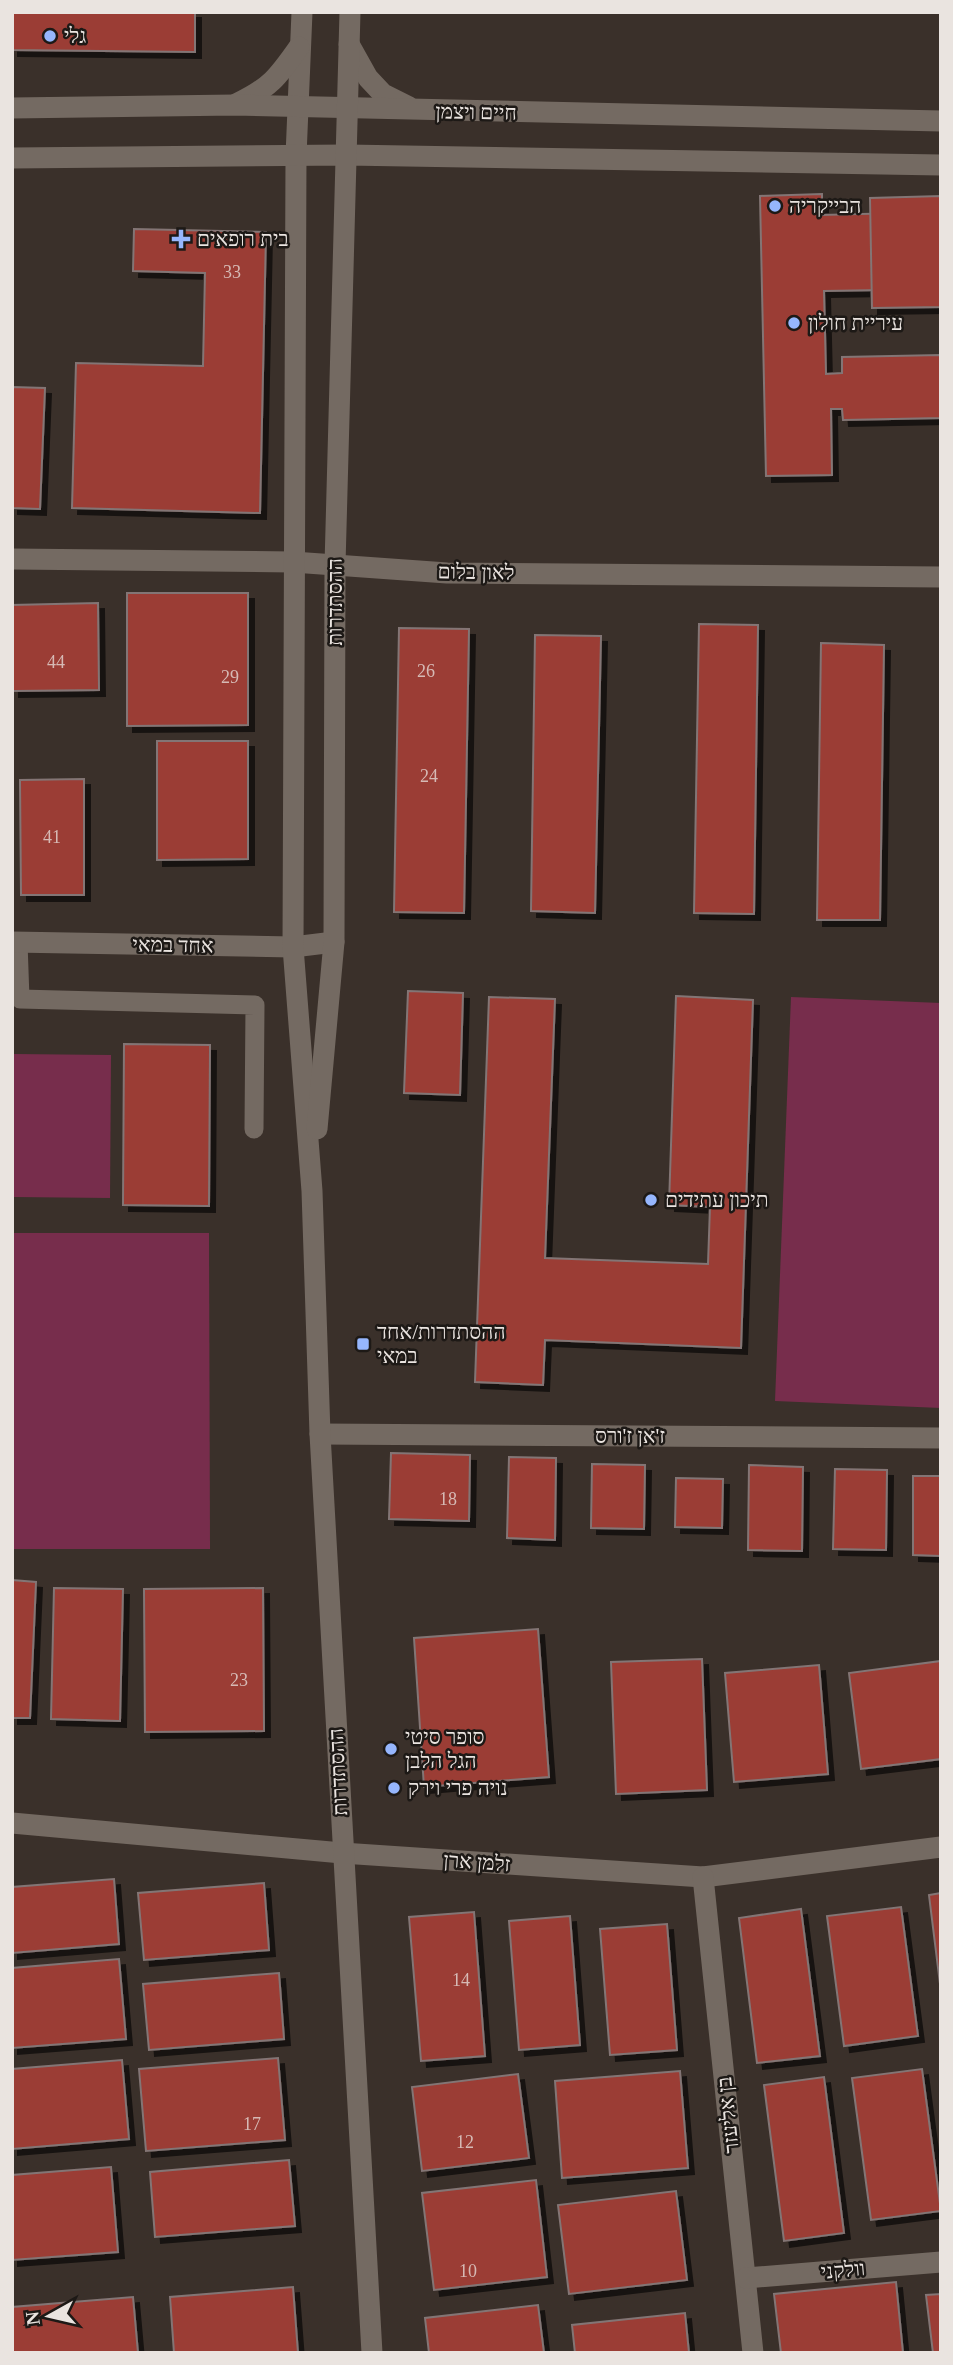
<svg xmlns="http://www.w3.org/2000/svg" width="953" height="2365" viewBox="0 0 953 2365" font-family="'Times New Roman','Noto Sans Hebrew',serif">
	<style>
		.green { fill: #772d4c }
		.building { fill: #9b3c34; stroke: #837574; stroke-width: 2; filter: url(#shadow) }
		.lines { fill: none; stroke-linecap: round; stroke-linejoin: round }
		.lane { stroke: #746a62; stroke-width: 19 }
		.street { stroke: #746a62; stroke-width: 21 }
		.secondary { stroke: #746a62; stroke-width: 21 }
		.poi-dot { fill: #96b6fd; stroke: #1d1916; stroke-width: 2.5 }
		.labels { text-anchor: middle; dominant-baseline: central; stroke-width: 5; stroke-linejoin: round; paint-order: stroke }
		.number-label { font-size: 18px; fill: #d6bab5 }
		.poi-label { font-size: 21px; fill: #eae4e0; stroke: #1d1916; text-anchor: start }
		.street-label { font-size: 21px; fill: #eae4e0; stroke: #1d1916 }
	</style>
	<defs>
		<filter id="shadow"><feDropShadow dx="6" dy="6" stdDeviation="0" flood-color="#0009"/></filter>
	</defs>
	<rect width="100%" height="100%" fill="#3a302a"/>
	<!-- green -->
	<g class="green">
		<path d="M791,997L941,1003V1408L775,1401Z"/>
		<path d="M14,1054L111,1055L110,1198L13,1197Z"/>
		<path d="M12,1233H209L210,1549H12Z"/>
	</g>
	<!-- building -->
	<g class="building">
		<path d="M12,12H195V52L12,50Z"/>
		<path d="M822,194V215L941,212V289L824,291L826,374L842,373V357L941,355V418L843,420L842,409H831L832,475L766,476L760,196Z"/>
		<path d="M941,196V307L872,308L870,198Z"/>
		<path d="M134,229L266,232L260,513L72,508L76,363L203,366L205,273L133,271Z"/>
		<path d="M12,387L45,388L40,509L12,508Z"/>
		<path d="M127,593H248V725L127,726Z"/>
		<path d="M98,603L99,690L13,691L12,605Z"/>
		<path d="M699,624L758,625L754,914L694,913Z"/>
		<path d="M399,628L469,629L464,913L394,912Z"/>
		<path d="M535,635L601,636L595,913L531,911Z"/>
		<path d="M821,643L884,645L880,920H817Z"/>
		<path d="M157,741H248V859L157,860Z"/>
		<path d="M84,779V895H21L20,780Z"/>
		<path d="M408,991L463,993L460,1095L404,1093Z"/>
		<path d="M676,996L753,1000L741,1348L545,1340L543,1385L475,1382L489,997L555,999L545,1258L708,1264L710,1207L669,1205Z"/>
		<path d="M124,1044L210,1045L209,1206L123,1205Z"/>
		<path d="M391,1453L470,1455L469,1521L389,1519Z"/>
		<path d="M509,1457L556,1458L555,1540L507,1538Z"/>
		<path d="M592,1464L645,1465L644,1529L591,1528Z"/>
		<path d="M749,1465L803,1467L802,1551L748,1550Z"/>
		<path d="M835,1469L887,1470L886,1550L833,1549Z"/>
		<path d="M913,1476H941V1556L913,1555Z"/>
		<path d="M676,1478L723,1479L722,1528L675,1527Z"/>
		<path d="M12,1580L36,1582L30,1718H12Z"/>
		<path d="M54,1588L123,1589L120,1721L51,1719Z"/>
		<path d="M263,1588L264,1731L145,1732L144,1589Z"/>
		<path d="M538,1629L549,1777L424,1787L414,1638Z"/>
		<path d="M702,1659L707,1790L616,1794L611,1662Z"/>
		<path d="M941,1661V1759L861,1769L849,1673Z"/>
		<path d="M819,1665L828,1774L734,1782L725,1673Z"/>
		<path d="M114,1879L119,1944L12,1953V1887Z"/>
		<path d="M264,1883L269,1950L144,1960L138,1893Z"/>
		<path d="M941,1893V1992L929,1895Z"/>
		<path d="M901,1907L918,2036L844,2046L827,1916Z"/>
		<path d="M801,1909L820,2056L757,2063L739,1918Z"/>
		<path d="M474,1912L485,2056L421,2061L409,1917Z"/>
		<path d="M570,1916L580,2045L519,2050L509,1921Z"/>
		<path d="M667,1924L677,2050L610,2055L600,1929Z"/>
		<path d="M119,1959L126,2039L12,2048V1968Z"/>
		<path d="M279,1973L284,2039L149,2050L143,1984Z"/>
		<path d="M278,2058L285,2140L146,2151L139,2069Z"/>
		<path d="M122,2060L129,2139L12,2149V2069Z"/>
		<path d="M922,2069L941,2211L871,2220L852,2078Z"/>
		<path d="M680,2071L688,2168L562,2178L555,2081Z"/>
		<path d="M518,2074L529,2158L422,2171L412,2087Z"/>
		<path d="M824,2077L844,2233L784,2241L764,2085Z"/>
		<path d="M289,2160L295,2226L155,2237L150,2172Z"/>
		<path d="M111,2167L118,2252L12,2260V2175Z"/>
		<path d="M536,2180L547,2277L434,2290L422,2193Z"/>
		<path d="M676,2191L687,2280L569,2294L558,2205Z"/>
		<path d="M896,2282L903,2353H781L774,2294Z"/>
		<path d="M293,2287L298,2353H174L170,2297Z"/>
		<path d="M941,2294V2353H933L926,2295Z"/>
		<path d="M133,2297L138,2353H12V2307Z"/>
		<path d="M538,2305L544,2353H429L425,2318Z"/>
		<path d="M685,2313L689,2353H575L572,2325Z"/>
	</g>
	<g class="lines">
		<!-- lane -->
		<path class="lane" d="M18,942L20,999L255,1005L254,1129"/>
		<!-- street -->
		<g class="street">
			<path d="M12,559L293,562L447,573L941,577"/>
			<path d="M12,942L293,947L334,942"/>
			<path d="M320,1434L941,1438"/>
			<path d="M12,1823L342,1853L703,1877L941,1847"/>
			<path d="M703,1877L753,2353"/>
			<path d="M746,2278L941,2262"/>
		</g>
		<!-- secondary -->
		<g class="secondary">
			<path d="M302,12L296,156L293,947L312,1191L320,1434L372,2353"/>
			<path d="M349,44L368,78L383,94L409,107"/>
			<path d="M236,104C270,88 278,77 299,47"/>
			<path d="M12,108L235,105L941,121"/>
			<path d="M12,158L347,155L941,165"/>
			<path d="M317,1129L334,942L335,565L350,12"/>
		</g>
	</g>
	<!-- markers -->
	<g class="poi-dot">
		<circle cx="50" cy="36" r="7"/>
		<circle cx="775" cy="206" r="7"/>
		<path d="M177.5 228.5h7v7h7v7h-7v7h-7v-7h-7v-7h7z"/>
		<circle cx="794" cy="323" r="7"/>
		<circle cx="651" cy="1200" r="7"/>
		<rect x="356" y="1337" width="14" height="14" rx="3.5"/>
		<circle cx="391" cy="1749" r="7"/>
		<circle cx="394" cy="1788" r="7"/>
	</g>
	<g class="labels">
		<!-- number labels -->
		<g class="number-label">
			<text x="232" y="272">33</text>
			<text x="56" y="662">44</text>
			<text x="426" y="671">26</text>
			<text x="230" y="677">29</text>
			<text x="429" y="776">24</text>
			<text x="52" y="837">41</text>
			<text x="448" y="1499">18</text>
			<text x="239" y="1680">23</text>
			<text x="461" y="1980">14</text>
			<text x="252" y="2124">17</text>
			<text x="465" y="2142">12</text>
			<text x="468" y="2271">10</text>
		</g>
		<!-- poi labels -->
		<g class="poi-label">
			<text x="64" y="36">גלי</text>
			<text x="789" y="206">הבייקריה</text>
			<text x="197" y="239">בית רופאים</text>
			<text x="808" y="323">עיריית חולון</text>
			<text x="665" y="1200">תיכון עתידים</text>
			<text x="377" y="1332">ההסתדרות/אחד<tspan x="377" dy="24">במאי</tspan></text>
			<text x="405" y="1737">סופר סיטי<tspan x="405" dy="24">הגל הלבן</tspan></text>
			<text x="408" y="1788">נויה פרי וירק</text>
		</g>
		<!-- street labels -->
		<g class="street-label">
			<text transform="translate(476 112) rotate(1)">חיים ויצמן</text>
			<text transform="translate(476 572) rotate(1)">לאון בלום</text>
			<text transform="translate(335 602) rotate(-90)">ההסתדרות</text>
			<text transform="translate(173 945) rotate(1)">אחד במאי</text>
			<text x="630" y="1436">ז'אן ז'ורס</text>
			<text transform="translate(338 1772) rotate(-93)">ההסתדרות</text>
			<text transform="translate(477 1862) rotate(4)">זלמן ארן</text>
			<text transform="translate(728 2115) rotate(-96)">בן אליעזר</text>
			<text transform="translate(843 2270) rotate(-5)">וולקני</text>
		</g>
	</g>
	<!-- border -->
	<rect width="953" height="2365" fill="none" stroke="#eae4e0" stroke-width="28"/>
	<!-- north arrow -->
	<g transform="translate(49 2316) rotate(262)" stroke="#1d1916" stroke-width="5" paint-order="stroke">
	<path d="M0-5L12 26L0 18L-12 26Z" fill="#eae4e0"/>
	<text y="-10" font-size="19" font-weight="bold" text-anchor="middle" fill="#eae4e0">N</text>
	</g>
</svg>
